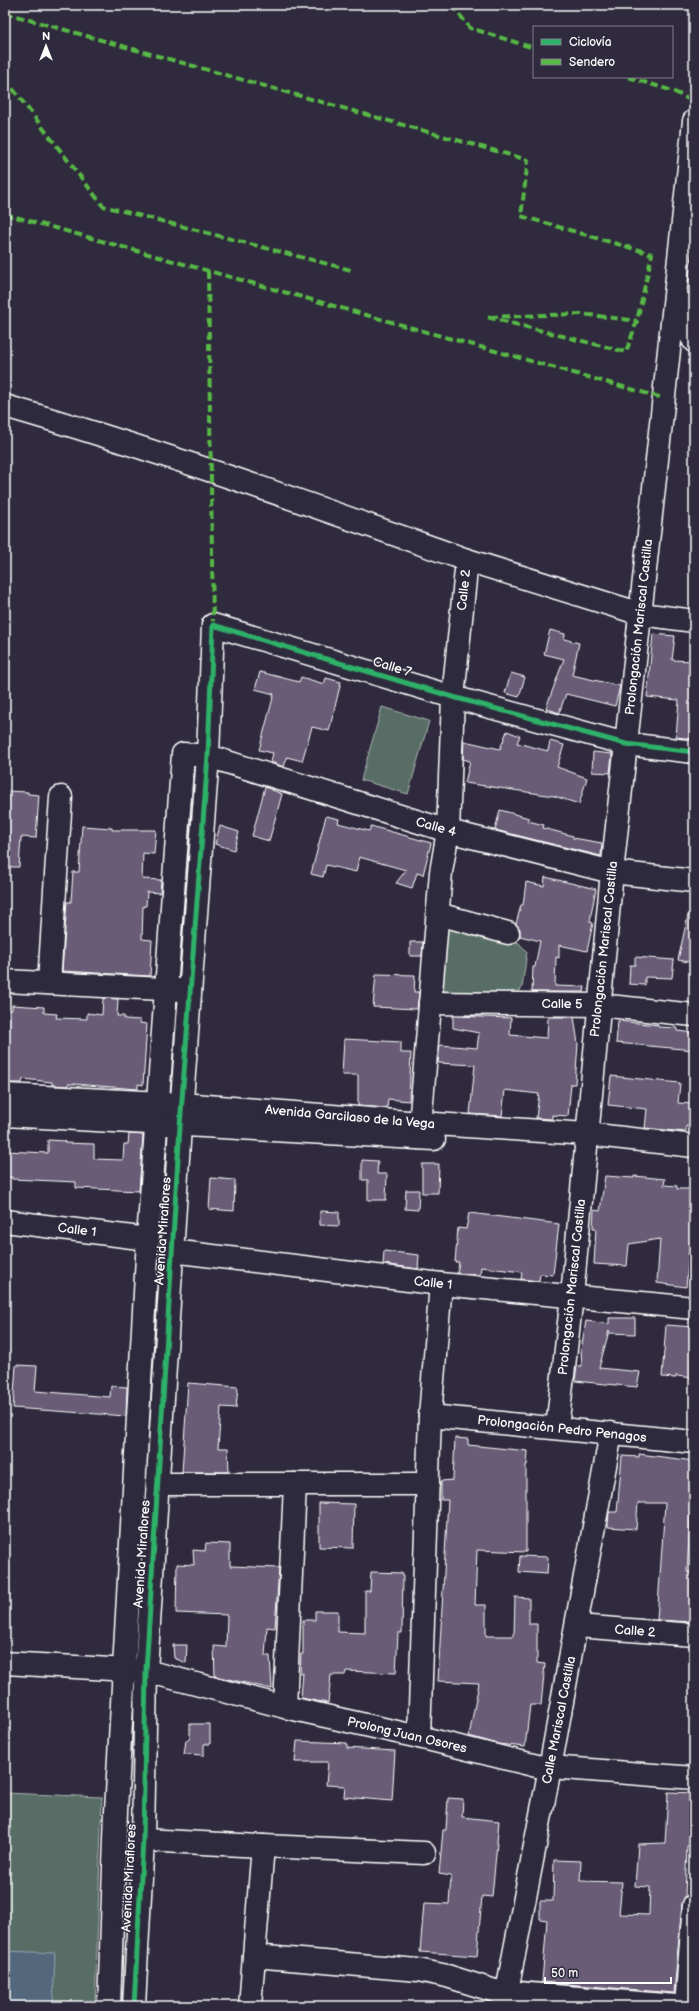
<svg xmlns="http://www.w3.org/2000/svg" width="699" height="2011" viewBox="0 0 699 2011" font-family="'Balsamiq Sans',sans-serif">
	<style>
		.green { fill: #596d66; stroke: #acb6b2 }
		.water { fill: #52677d; stroke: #97a4b1 }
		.building { fill: #685b77; stroke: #fff }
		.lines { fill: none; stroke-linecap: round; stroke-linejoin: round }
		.minor-casing { stroke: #fff; stroke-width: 25 }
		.minor { stroke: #2f2a3d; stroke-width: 22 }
		.quiet { stroke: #58b947; stroke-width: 4; stroke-dasharray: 8 4; stroke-linecap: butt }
		.cycleway-casing { stroke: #2f2a3d; stroke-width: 8 }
		.cycleway { stroke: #2db169; stroke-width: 5 }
		.labels { text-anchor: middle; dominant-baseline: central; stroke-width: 3; stroke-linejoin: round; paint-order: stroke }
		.street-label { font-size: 13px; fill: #fff; stroke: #2f2a3d }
	</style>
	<rect width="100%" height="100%" fill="#2f2a3d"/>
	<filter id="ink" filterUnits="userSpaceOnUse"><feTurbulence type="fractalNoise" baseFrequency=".025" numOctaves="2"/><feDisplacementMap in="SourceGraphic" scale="8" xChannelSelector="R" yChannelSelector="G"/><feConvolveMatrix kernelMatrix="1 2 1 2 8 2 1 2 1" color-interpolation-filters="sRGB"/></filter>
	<g filter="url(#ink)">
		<!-- green -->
		<g class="green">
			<path d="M382,707L429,721L408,794L361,780Z"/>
			<path d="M449,920L518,942L527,952L522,988L513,998L441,991L443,924Z"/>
			<path d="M5,1793L102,1797L95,2006H5Z"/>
		</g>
		<!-- water -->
		<path class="water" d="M5,1951L55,1953L53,2006H5Z"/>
		<!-- building -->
		<g class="building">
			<path d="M550,630L565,634L564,639L579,643L572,675L620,686L615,706L566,694L559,713L546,708L564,659L544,654Z"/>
			<path d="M653,634L675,636L672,660L694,661V739L676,737L679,700L647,697Z"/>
			<path d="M260,672L299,682L301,677L324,684L326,678L341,682L329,731L312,727L302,761L287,757L284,767L271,762L273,753L259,750L274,694L255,689Z"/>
			<path d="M511,673L525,677L519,697L505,693Z"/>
			<path d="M507,731L520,736L517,743L548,751L550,741L564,745L557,767L587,778L579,804L554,796L465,783L470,761L463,759L464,741L500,749Z"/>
			<path d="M593,752L612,754L610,773L592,772Z"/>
			<path d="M265,787L282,794L269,841L252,836Z"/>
			<path d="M5,791L28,792V794L39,795L36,838L21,837L19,867H5Z"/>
			<path d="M500,810L529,818L528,821L544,825L543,828L573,836V838L602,843L601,856L495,830Z"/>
			<path d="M326,816L339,819L338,823L369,831L371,826L431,843L423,875L417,873L412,888L396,883L406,870L359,857L356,872L326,865L323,877L311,874Z"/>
			<path d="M82,826L112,828V830H156L154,854L143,853L142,879L161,880L160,893L147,892L146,906H143L142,939L152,940L150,976L62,971L67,902H71L73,872H79Z"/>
			<path d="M220,826L239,832L234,850L215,844Z"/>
			<path d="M545,877L596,889L592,909L590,922L593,923L587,951L559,945V958L556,957L555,986L585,987L584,992H532L533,967H535L540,941L520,936V929L516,924L521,905H523L526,882L544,886Z"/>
			<path d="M688,915H694V963L678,960Z"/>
			<path d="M410,942H423L422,956H410Z"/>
			<path d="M635,957L674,960L672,978L645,977V985L629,984L630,965H635Z"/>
			<path d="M376,974L415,975L414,992H419L417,1009L373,1007Z"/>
			<path d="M103,998L118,999L117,1016H124V1019L140,1020V1023L147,1024L143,1085L138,1084V1089L74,1084H68L67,1086L52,1085V1082L23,1079L22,1083H7L5,1010H12V1005L44,1007V1013L57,1014L56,1018L87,1019V1013L102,1015Z"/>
			<path d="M453,1016L511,1018L510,1035L547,1038L548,1017H574L578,1044L575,1084H571L568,1116L552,1115V1119L536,1118L539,1094L505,1090L502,1116L470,1114L475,1065L438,1063L440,1045L477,1048L479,1033L453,1028Z"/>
			<path d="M618,1021L658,1025V1027L677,1028V1031L694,1033V1050L616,1043Z"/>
			<path d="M344,1039L401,1042V1053H411L409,1101L388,1099L387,1108L358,1106V1075H342Z"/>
			<path d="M611,1076L680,1083L678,1103L694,1104V1127L686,1126V1132L645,1128L647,1109L608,1105Z"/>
			<path d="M129,1134L143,1135L139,1191L76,1188V1182L12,1179V1177H5V1151L48,1153V1140L65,1141L64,1143L94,1144V1159L123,1160L124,1144H128Z"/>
			<path d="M362,1160L378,1161L377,1174H387L386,1200H368V1180H362Z"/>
			<path d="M422,1164H439L438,1193H422Z"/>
			<path d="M605,1176L634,1178V1176L665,1179L664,1185L677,1186V1189H694V1242H690L686,1287L657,1283L660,1239L629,1244L627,1266L594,1264L596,1228H593L594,1210L600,1211Z"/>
			<path d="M211,1178L235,1180L234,1211L209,1209Z"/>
			<path d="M406,1190H419L418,1210L405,1209Z"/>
			<path d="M320,1211L339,1212V1226L320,1225Z"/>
			<path d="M469,1213L559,1224L553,1275L540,1274L539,1281L521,1279L522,1272L481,1267L480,1275L457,1273L459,1262H455L458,1228L466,1229Z"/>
			<path d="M384,1251L419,1255L418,1269L383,1264Z"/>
			<path d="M609,1318H635V1334L609,1333V1331L599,1368L640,1372L637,1387L575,1381L577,1366H582L581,1350L586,1321L609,1324Z"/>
			<path d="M666,1325L694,1327V1378L676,1376V1378L662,1377Z"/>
			<path d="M16,1365L37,1366L35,1391L110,1397L111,1386L127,1387L126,1416L13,1408Z"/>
			<path d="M188,1383L238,1387L236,1408L221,1407L218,1448H228L229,1472H182Z"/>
			<path d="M455,1438L468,1439V1445L528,1451L527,1465H526V1552L477,1550L475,1605H486V1636H514L515,1597L529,1598V1624H537V1663L545,1664L541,1705H530L525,1747L498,1744L469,1736L479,1683L438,1681L448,1500H441V1481L453,1480Z"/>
			<path d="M639,1454L694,1461V1504L691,1503L687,1572H694V1622L657,1620L665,1503H638L636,1529L608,1527L609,1512H617L622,1456L639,1457Z"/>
			<path d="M319,1503L354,1504L353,1548L319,1547Z"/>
			<path d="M206,1543L230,1544V1566L279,1568L275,1628L267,1627L265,1656H270L272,1689L215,1676L214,1646L226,1647L227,1615L176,1613L177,1564L194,1565L193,1550L205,1551Z"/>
			<path d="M520,1556L548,1557L547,1574L519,1572Z"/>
			<path d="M371,1572L403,1573L402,1633H398L396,1673L346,1671L345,1675H331L328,1703L301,1698L303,1673H300L301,1654H303V1620H315V1611H338V1632L365,1633V1591H370Z"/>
			<path d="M173,1645H187L186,1663L174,1658Z"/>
			<path d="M190,1724H210V1744H204V1755L184,1754L186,1740L190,1739Z"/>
			<path d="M297,1741L347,1743V1748L395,1751L392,1801L344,1797L345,1786L326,1785L328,1762H295Z"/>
			<path d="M668,1792L694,1793L693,1846H687L685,1897L682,1904L674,1993L542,1982L547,1920L540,1919V1901H553L554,1860L581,1861L580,1881L622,1882L619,1914L649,1915L650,1887L635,1886L638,1844L665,1843Z"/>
			<path d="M448,1798L463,1799L462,1817L499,1821L492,1897L482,1896L477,1956L420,1952L424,1903L449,1904L451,1876L439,1874L443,1830H446Z"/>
		</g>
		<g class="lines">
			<!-- minor casing -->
			<g class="minor-casing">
				<g id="minor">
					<path d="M694,303L690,334L694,341"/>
					<path d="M5,406C161,451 314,506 467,560"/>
					<path d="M438,914L508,933"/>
					<path d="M5,981L182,990"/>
					<path d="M49,983L61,797"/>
					<path d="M430,1003L599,1005L694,1015"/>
					<path d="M5,1095L182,1104L420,1123L587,1134L694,1146"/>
					<path d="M5,1115L434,1139"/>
					<path d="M419,1138L441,872L448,831L453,697L467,560L641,614L694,621"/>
					<path d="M5,1221L148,1239"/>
					<path d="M172,1251L441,1284L694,1308"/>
					<path d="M430,1416L694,1442"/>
					<path d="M557,1428L572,1296L612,872L694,121"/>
					<path d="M157,1484H428"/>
					<path d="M577,1626L694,1635"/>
					<path d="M5,1663L146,1671L285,1707L419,1737L537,1766L694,1778"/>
					<path d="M285,1707L295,1484"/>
					<path d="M419,1737L430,1416L441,1284"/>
					<path d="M143,1840L263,1846L254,1956L418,1970L447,1976L495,1991L676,2006"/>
					<path d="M263,1846L424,1853"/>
					<path d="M109,2006L116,1811L148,1239L183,754L208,756L448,831L612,872L694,881"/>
					<path d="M134,2006L143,1840L146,1671L180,1126L208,756L213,625L453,697L626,744L694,752"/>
					<path d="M250,2006L254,1956"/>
					<path d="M504,2006L550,1768L611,1433"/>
					<path d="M686,2006L694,1905"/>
				</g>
			</g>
			<!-- minor -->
			<use href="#minor" class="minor"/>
			<!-- quiet -->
			<g class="quiet">
				<path d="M452,5L470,28L534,48"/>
				<path d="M5,13L528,160L521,216L652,254L637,321L626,352L487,317L581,314L637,321"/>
				<path d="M628,77L673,91L694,102"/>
				<path d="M5,79L103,206L351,270"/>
				<path d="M5,214L663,398"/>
				<path d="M208,271L213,625"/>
			</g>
			<!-- cycleway casing -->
			<g class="cycleway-casing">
				<path id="cycleway" d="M134,2006L143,1840L146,1671L180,1126L208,756L213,625L453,697L626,744L694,752"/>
			</g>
			<!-- cycleway -->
			<use href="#cycleway" class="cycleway"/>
		</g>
	</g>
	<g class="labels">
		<!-- street labels -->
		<g class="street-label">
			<text transform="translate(464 590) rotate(-84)">Calle 2</text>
			<text transform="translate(639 627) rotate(-84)">Prolongación Mariscal Castilla</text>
			<text transform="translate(392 667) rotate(17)">Calle 7</text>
			<text transform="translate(436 827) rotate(16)">Calle 4</text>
			<text transform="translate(604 949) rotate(-84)">Prolongación Mariscal Castilla</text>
			<text x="562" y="1004">Calle 5</text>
			<text transform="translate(350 1117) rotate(5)">Avenida Garcilaso de la Vega</text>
			<text transform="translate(77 1230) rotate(7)">Calle 1</text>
			<text transform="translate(163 1231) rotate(-86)">Avenida Miraflores</text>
			<text transform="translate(433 1283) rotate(6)">Calle 1</text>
			<text transform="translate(572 1287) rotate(-84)">Prolongación Mariscal Castilla</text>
			<text transform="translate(562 1429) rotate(6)">Prolongación Pedro Penagos</text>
			<text transform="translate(142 1554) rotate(-86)">Avenida Miraflores</text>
			<text transform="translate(635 1631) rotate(4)">Calle 2</text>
			<text transform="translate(559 1720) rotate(-79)">Calle Mariscal Castilla</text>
			<text transform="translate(407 1735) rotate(13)">Prolong Juan Osores</text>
			<text transform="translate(129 1878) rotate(-87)">Avenida Miraflores</text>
		</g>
	</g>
	<!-- margin -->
	<rect width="699" height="2011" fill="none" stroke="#2f2a3d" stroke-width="20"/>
	<rect x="10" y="10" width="679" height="1991" fill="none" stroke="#fff" stroke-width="1.5" filter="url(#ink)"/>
	<!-- legend -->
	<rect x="533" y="26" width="140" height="52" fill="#2f2a3d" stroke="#827f8b"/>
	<rect x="541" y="39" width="20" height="6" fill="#2db169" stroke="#827f8b"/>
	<text x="569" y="46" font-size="12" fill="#ffffff">Ciclovía</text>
	<rect x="541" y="59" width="20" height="6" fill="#58b947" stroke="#827f8b"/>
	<text x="569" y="66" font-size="12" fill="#ffffff">Sendero</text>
	<!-- north arrow -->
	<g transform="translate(46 46)" stroke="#2f2a3d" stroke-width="3" paint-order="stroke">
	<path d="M0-3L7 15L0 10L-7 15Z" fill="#ffffff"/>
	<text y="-6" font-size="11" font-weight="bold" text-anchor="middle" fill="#ffffff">N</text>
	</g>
	<!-- scale -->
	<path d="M545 1977v6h126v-6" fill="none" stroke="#ffffff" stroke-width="2"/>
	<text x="551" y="1977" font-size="12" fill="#ffffff" stroke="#2f2a3d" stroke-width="3" paint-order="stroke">50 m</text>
</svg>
